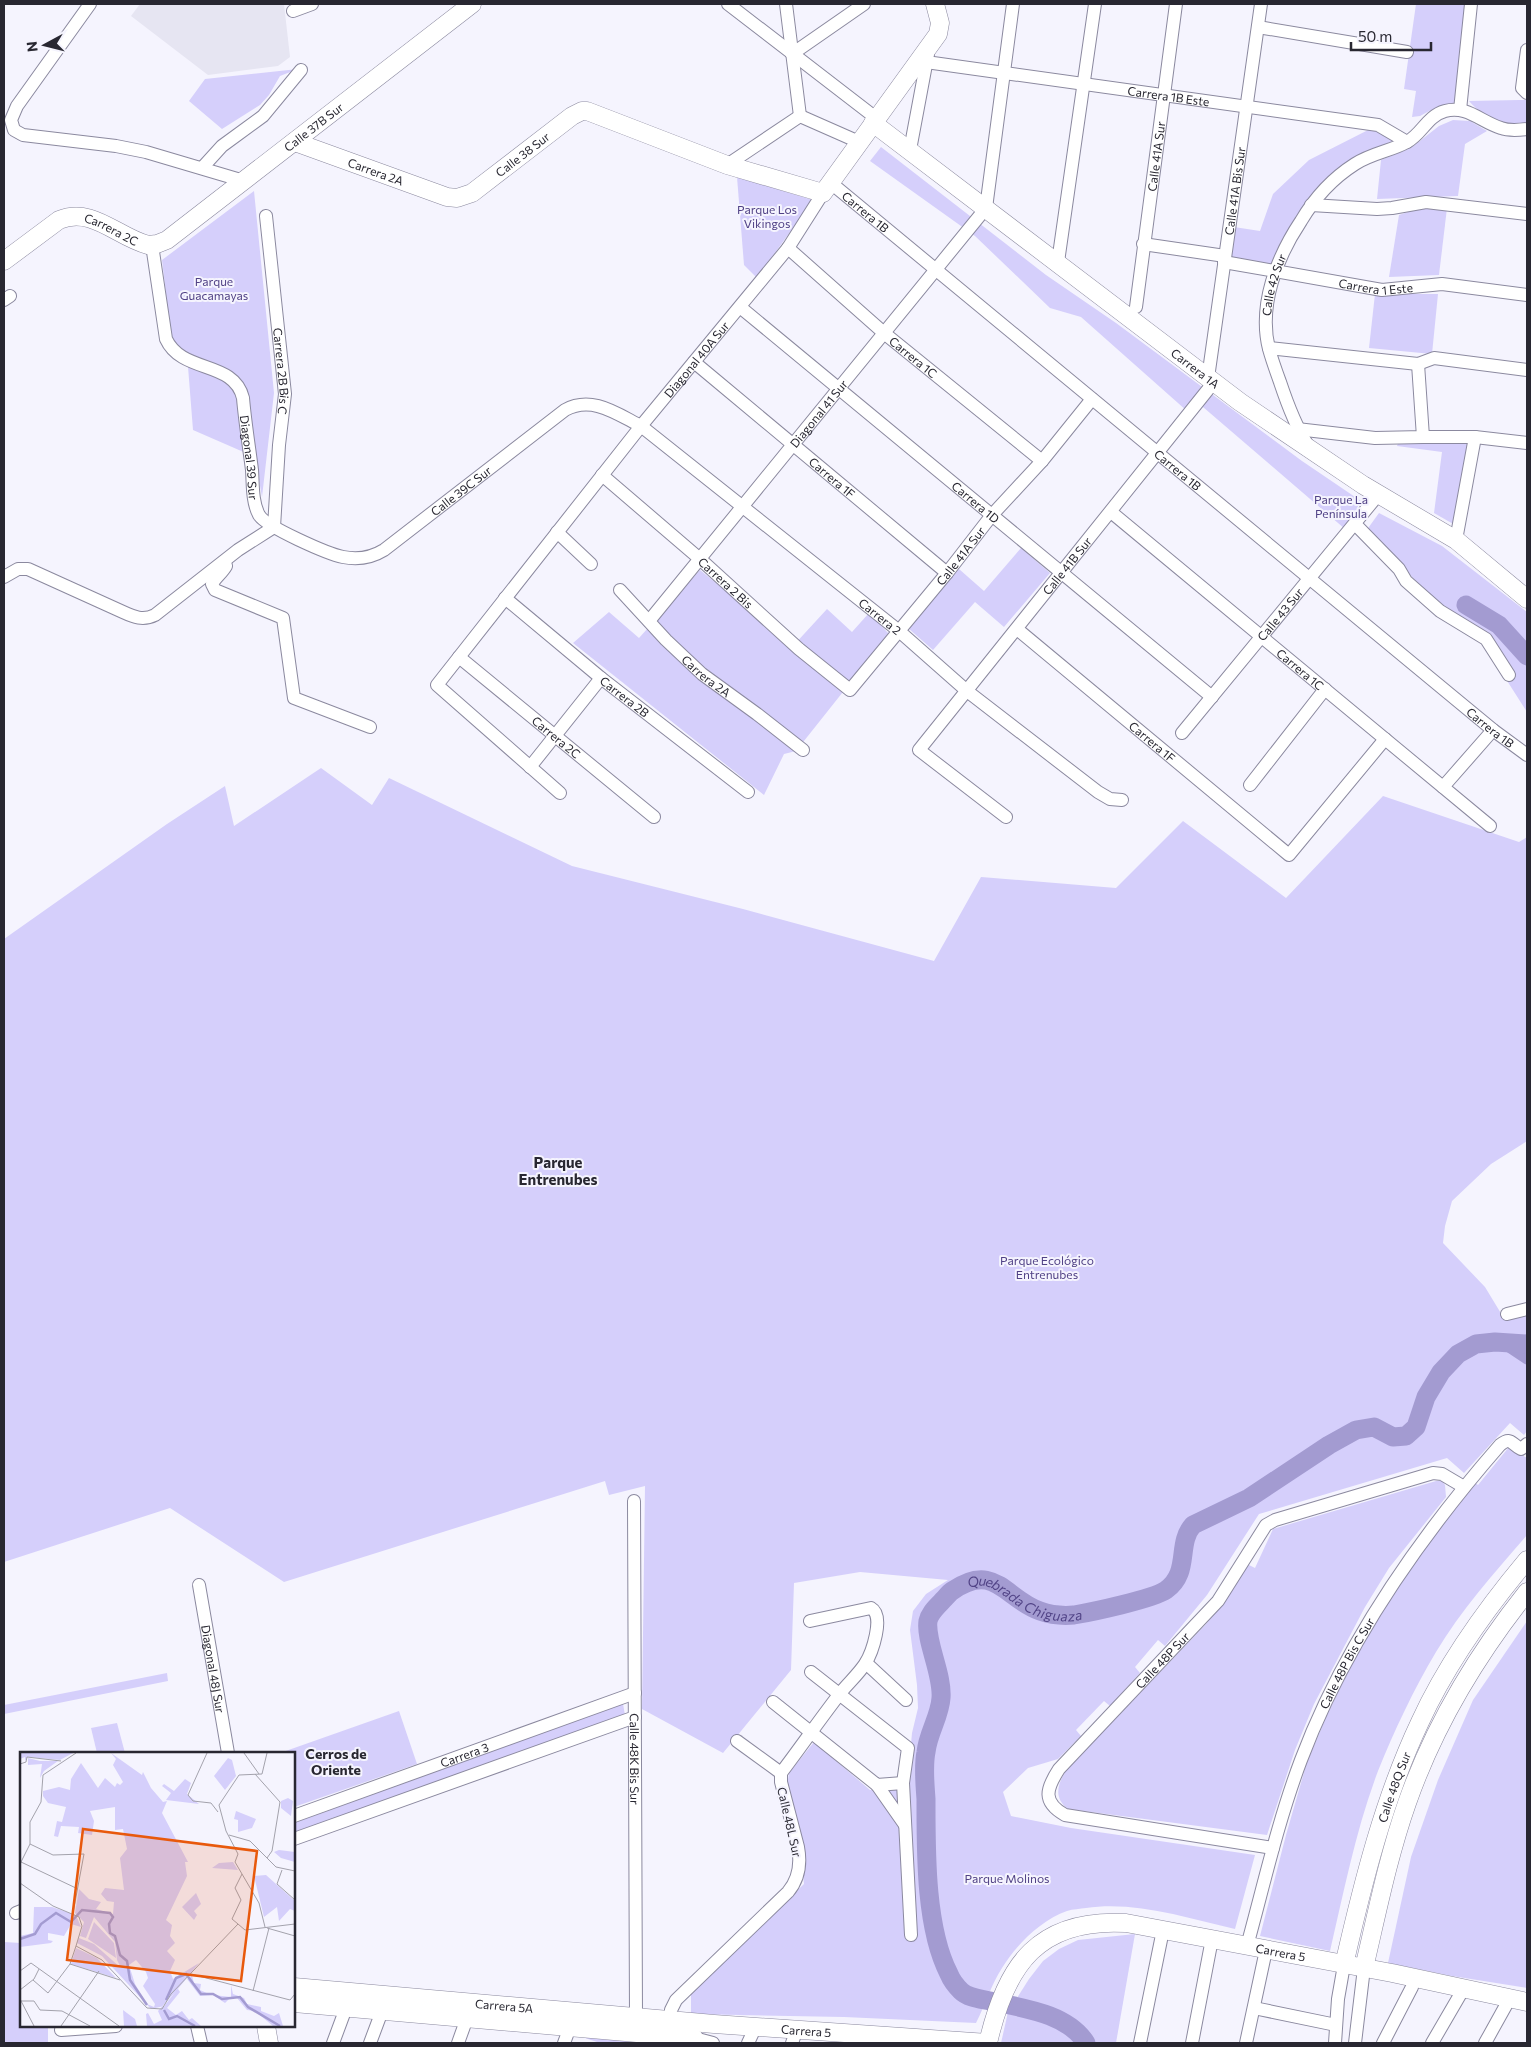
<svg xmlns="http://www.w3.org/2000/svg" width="1531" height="2047" viewBox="0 0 1531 2047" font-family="Commissioner,sans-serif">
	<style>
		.built { fill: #e6e5f2 }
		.green { fill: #d5cffb }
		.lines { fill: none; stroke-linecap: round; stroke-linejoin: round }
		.canal { stroke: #a39bd1; stroke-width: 11 }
		.river { stroke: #a39bd1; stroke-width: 19 }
		.street-casing { stroke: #8b899f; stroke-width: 14 }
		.secondary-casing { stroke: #8b899f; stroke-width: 19 }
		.street { stroke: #fff; stroke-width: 12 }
		.secondary { stroke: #fff; stroke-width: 18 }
		.labels { text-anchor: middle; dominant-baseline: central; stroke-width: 4; stroke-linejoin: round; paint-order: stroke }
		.street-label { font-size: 12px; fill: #282731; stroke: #f5f4fe }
		.park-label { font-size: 12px; fill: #504185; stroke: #f5f4fe }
		.water-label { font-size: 14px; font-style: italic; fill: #524487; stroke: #f5f4fe }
		.neighbourhood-label { font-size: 14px; font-weight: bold; fill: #282731; stroke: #f5f4fe }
		.quarter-label { font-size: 15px; font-weight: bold; fill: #282731; stroke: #f5f4fe }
		.inset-river { fill: none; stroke: #a39bd1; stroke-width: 2.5 }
		.inset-road { fill: none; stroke: #a3a2ac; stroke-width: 1 }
		.view { fill: #e8590c; fill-opacity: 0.15; stroke: #e8590c; stroke-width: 2.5 }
		.inset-edge { fill: none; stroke: #282731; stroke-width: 2.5 }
	</style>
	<rect width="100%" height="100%" fill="#f5f4fe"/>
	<!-- built -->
	<path class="built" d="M140,4H284L290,57L278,66L208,75L131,16Z"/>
	<!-- green -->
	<g class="green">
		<path d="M1416,4H1467L1459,101L1431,110L1420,116L1412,117L1416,91L1404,89Z"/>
		<path d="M298,69L280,76L269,95L260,105L222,129L189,101L205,79Z"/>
		<path d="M1519,100H1527V128H1522C1500,122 1485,120 1469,101Z"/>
		<path d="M1453,120L1470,121L1487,131L1465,144L1458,196L1377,199L1381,160L1411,148L1439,126Z"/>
		<path d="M1374,127L1395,140C1326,169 1301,199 1270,267L1229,259L1234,227L1260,231L1273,194L1309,160Z"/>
		<path d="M881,147L1046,275L1116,323L1302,461L1361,501L1345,529L1196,401L1187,411L1081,317L1050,308L975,236L870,161Z"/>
		<path d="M737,177L813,200L757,278L744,265Z"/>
		<path d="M254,191L274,393L262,497L255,457L193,430L187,354L172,345L162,260Z"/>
		<path d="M1423,207L1447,208L1439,275L1389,277L1399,215Z"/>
		<path d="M1375,294H1438L1432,354L1369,348Z"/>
		<path d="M1399,441L1468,443L1455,525L1434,513L1442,452L1397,446Z"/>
		<path d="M1379,513L1442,546L1527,612V712L1504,676L1488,637L1432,597L1366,531Z"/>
		<path d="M1021,548L1050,573L1004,627L975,602L933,650L908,628L959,569L984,591Z"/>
		<path d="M700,570L793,646L827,609L852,632L869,613L889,634L796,751L784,754L764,795L573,643L609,612L639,638Z"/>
		<path d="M321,768L372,805L389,778L572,866L743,909L934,961L981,877L1116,888L1183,821L1286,898L1383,796L1519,842L1527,837V1141L1491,1164L1452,1201L1445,1226L1443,1243L1485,1287L1505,1320L1527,1316V1431L1524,1435L1510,1423L1464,1473L1447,1458L1259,1514L1207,1595L1165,1646L1158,1640L1135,1667L1140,1673L1110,1706L1104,1701L1076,1730L1081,1736L1058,1759L1028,1768L1003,1792L1011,1816L1071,1828L1255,1855L1235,1929C1186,1918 1136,1901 1086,1908C1080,1909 1073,1909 1067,1911C1041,1920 1016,1945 1002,1968C991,1985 985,2005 976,2023L844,2017L691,2014V1991L804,1884L801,1855L787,1786L789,1773L814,1742L870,1790L907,1789L912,1733L918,1708L917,1685L910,1630L913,1611L926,1594L948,1580L860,1572L794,1583L791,1670L723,1753L642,1709L645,1486L609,1495L605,1481L284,1582L170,1508L4,1562V939L167,824L225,786L234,826Z"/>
		<path d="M1509,1447L1527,1458V1535C1495,1572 1461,1610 1436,1652C1414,1689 1394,1731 1378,1771C1356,1829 1344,1891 1330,1951L1260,1936L1286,1835L1307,1762L1327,1715L1350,1668L1400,1579L1474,1482L1478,1485Z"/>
		<path d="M1436,1481H1442L1445,1485L1446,1497L1389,1568L1365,1607L1314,1704L1295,1750L1267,1835L1068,1809C1054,1798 1057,1786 1065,1772L1207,1623L1234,1588L1247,1564L1255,1568L1273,1529Z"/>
		<path d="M1527,1621V1988L1452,1976L1388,1963L1411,1857L1438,1780L1473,1700Z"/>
		<path d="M167,1673L168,1681L4,1714V1705Z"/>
		<path d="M623,1704L625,1715L294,1833V1823Z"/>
		<path d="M399,1711L417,1764L294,1807V1753H280Z"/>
		<path d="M117,1723L125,1753H97L91,1728Z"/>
		<path d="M1135,1934L1116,2043H1001L1008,2012L1029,1979L1043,1961L1059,1949L1078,1940Z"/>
		<path d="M4,1942L21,1943V2026H48V2043H4Z"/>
		<path d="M582,2037L679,2043H600Z"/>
	</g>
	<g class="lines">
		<!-- canal -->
		<path class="canal" d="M1503,1343L1527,1359"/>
		<!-- river -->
		<g class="river">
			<path d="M1466,605L1499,625L1527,656"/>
			<path id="s1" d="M1086,2043C1067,2013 1022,2008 990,2001C981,1999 968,1998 961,1991C957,1987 951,1979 949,1974C925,1928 926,1850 926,1799C925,1784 923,1767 926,1752C928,1733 940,1716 941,1698C943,1674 925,1641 928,1621C930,1612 937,1607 943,1600C946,1597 949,1593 952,1591C995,1561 1005,1599 1040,1611C1051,1615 1063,1616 1074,1615C1092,1612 1153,1599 1166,1590C1191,1572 1176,1544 1193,1525L1249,1498L1329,1445L1356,1430L1374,1427L1393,1437L1406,1436L1416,1427L1426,1397L1441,1372L1458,1354L1476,1344L1495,1342L1527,1344"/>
		</g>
		<!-- street casing -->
		<g class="street-casing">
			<g id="street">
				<path d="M90,4L17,106L11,120L14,130L23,135L116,146L146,152L244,181"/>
				<path d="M728,4L876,118"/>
				<path d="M786,4L800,116"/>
				<path d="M293,11L312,4"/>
				<path d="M1258,27L1407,52"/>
				<path d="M1527,50L1522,88L1527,93"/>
				<path d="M792,54L864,4"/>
				<path id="s2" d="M926,62L1378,125L1407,142"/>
				<path d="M1460,110L1471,4"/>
				<path d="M800,116L859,142"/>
				<path d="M910,150L928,54"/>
				<path d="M727,165L800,116"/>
				<path d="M202,168L222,146L263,116L301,70"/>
				<path id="s3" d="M831,183L1493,730L1527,755"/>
				<path d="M1311,205L1377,209L1392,208L1426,202L1527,214"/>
				<path id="s4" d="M266,216L285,394L279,445L274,527"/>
				<path d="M1143,244L1225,256"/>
				<path id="s5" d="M152,245L166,339C182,374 234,360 243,398C245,422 249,446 252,470C253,484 252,502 259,515C266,527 328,554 343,557C358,560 371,558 384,550L565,410C592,395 617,414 641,426L899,631L967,691L1098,792L1110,799L1122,800"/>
				<path id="s6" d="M788,248L884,333L1042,461"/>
				<path d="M1058,262L1095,4"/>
				<path id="s7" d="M1224,262L1382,290L1442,284L1527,295"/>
				<path d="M4,300L10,296"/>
				<path id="s8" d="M740,307L1212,697"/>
				<path id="s9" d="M1136,307L1176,4"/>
				<path d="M1269,348L1418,364L1434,358L1527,370"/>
				<path id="s10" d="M694,362L947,573"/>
				<path id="s11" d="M1208,378L1261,4"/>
				<path d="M1297,429L1375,438L1423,437L1418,364"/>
				<path d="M1423,437H1475L1527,443"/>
				<path id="s12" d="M1307,444C1295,425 1287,403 1280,382C1276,371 1272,360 1269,349C1258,305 1277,257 1301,221C1314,199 1333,178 1355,164C1372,153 1391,151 1407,142C1422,134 1427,116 1445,111C1467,105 1481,122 1501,128C1509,131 1519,130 1527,129"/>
				<path id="s13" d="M602,475L700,559L799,649L850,690L947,573L992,515L1042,461L1092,399"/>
				<path id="s14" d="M1111,512L1490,826"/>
				<path d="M1355,524L1399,569L1406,581L1440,611L1486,639L1509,675"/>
				<path d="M557,532L591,564"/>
				<path d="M1456,540L1475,437"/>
				<path d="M225,563L226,566C222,573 215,578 212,584L215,590L283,618L294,698L370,727"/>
				<path d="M4,577L18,569H28L123,612C134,617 143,621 155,615L238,550L274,527"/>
				<path id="s15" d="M620,590L666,640L702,674L757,714L803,750"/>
				<path id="s16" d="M505,598L601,678L748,792"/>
				<path id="s17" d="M649,621L986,208L1013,4"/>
				<path id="s18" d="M1017,629L1289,855L1385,739"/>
				<path id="s19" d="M459,657L654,817"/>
				<path id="s20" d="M1182,733L1378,495"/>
				<path d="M530,767L601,678"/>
				<path d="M1250,785L1325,689"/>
				<path d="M1443,787L1493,730"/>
				<path id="s21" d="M560,793L437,685L641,426L788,248L823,193"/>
				<path id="s22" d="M1006,817L919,750L1214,382"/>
				<path d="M1507,1314L1527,1309"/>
				<path id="s23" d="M634,1501L636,2016"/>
				<path id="s24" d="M199,1585L228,1753"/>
				<path d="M866,1663L906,1700"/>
				<path d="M811,1672L908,1748L903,1783L911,1935"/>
				<path d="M773,1702L877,1785L903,1783"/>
				<path d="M737,1741L781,1773"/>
				<path d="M877,1785L905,1825"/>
				<path id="s25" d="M294,1816L635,1693"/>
				<path d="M294,1839L635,1717"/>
				<path id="s26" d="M1273,1848L1065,1815C1042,1802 1046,1789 1059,1769L1218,1601L1266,1525L1275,1520L1433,1473L1442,1474L1464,1487"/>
				<path d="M16,1913L21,1911"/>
				<path id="s27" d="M1247,1946C1264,1884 1278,1821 1301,1760C1345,1643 1418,1539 1500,1445C1511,1436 1511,1444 1521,1449L1527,1444"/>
				<path d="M1254,2008L1336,2025"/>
				<path d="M197,2026L201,2043"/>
				<path d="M669,2028L671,2010L676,2000L788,1892C799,1879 801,1863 798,1847L781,1782V1773C800,1748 818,1722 838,1696C846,1685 857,1676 865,1664C872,1653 885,1616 871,1608L810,1621"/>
				<path d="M61,2030L116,2026"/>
				<path d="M694,2038L713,2043"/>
				<path d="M333,2043L346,2008"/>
				<path d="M370,2043L382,2011"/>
				<path d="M458,2043L467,2018"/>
				<path d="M564,2043L570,2027"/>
				<path d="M748,2043L756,2026"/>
				<path d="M792,2043L797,2029"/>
				<path d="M1140,2043L1163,1930"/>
				<path d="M1192,2043L1212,1939"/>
				<path d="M1246,2043L1266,1950"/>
				<path d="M1335,2043L1338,1999L1344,1965"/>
				<path d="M1355,2043L1364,1968"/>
				<path d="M1383,2043L1412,1987"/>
				<path d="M1432,2043L1464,1988"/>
				<path d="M1485,2043L1510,1998"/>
			</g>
		</g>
		<!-- secondary casing -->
		<g class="secondary-casing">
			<g id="secondary">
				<path id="s28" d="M873,123L1240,402L1363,485L1456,540L1527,599"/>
				<path id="s29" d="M295,142L447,197L457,198L472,193L572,116L582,111H587L727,165L823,193L938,34L940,23L935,4"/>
				<path id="s30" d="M4,261L59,220C92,206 117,237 148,245L157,244L167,240L472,4"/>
				<path id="s31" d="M1344,1965C1363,1882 1384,1798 1420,1722C1447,1663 1486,1609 1527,1560"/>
				<path d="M1364,1968C1377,1913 1388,1857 1407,1803C1434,1726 1476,1656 1527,1592"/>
				<path id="s32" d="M294,1987L714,2024L988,2043"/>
				<path d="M294,2003L694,2038"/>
				<path d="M266,2026L269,2043"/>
				<path id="s33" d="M988,2043C1006,1964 1039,1918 1126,1923L1392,1973L1527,2002"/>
			</g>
		</g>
		<!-- street -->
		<use href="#street" class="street"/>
		<!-- secondary -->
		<use href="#secondary" class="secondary"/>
	</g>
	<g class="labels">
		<!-- street labels -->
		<g class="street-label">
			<text stroke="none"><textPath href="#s2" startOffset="245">Carrera 1B Este</textPath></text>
			<text stroke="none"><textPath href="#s30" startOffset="369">Calle 37B Sur</textPath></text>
			<text stroke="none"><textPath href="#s29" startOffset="251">Calle 38 Sur</textPath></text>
			<text stroke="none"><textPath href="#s9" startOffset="152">Calle 41A Sur</textPath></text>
			<text stroke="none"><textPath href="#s29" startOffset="86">Carrera 2A</textPath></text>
			<text stroke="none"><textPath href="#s11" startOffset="189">Calle 41A Bis Sur</textPath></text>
			<text stroke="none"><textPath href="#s3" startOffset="45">Carrera 1B</textPath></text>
			<text stroke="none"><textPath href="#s30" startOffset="124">Carrera 2C</textPath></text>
			<text stroke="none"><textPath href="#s7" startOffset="154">Carrera 1 Este</textPath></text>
			<text stroke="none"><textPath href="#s12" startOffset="168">Calle 42 Sur</textPath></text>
			<text stroke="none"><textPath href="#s6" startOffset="166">Carrera 1C</textPath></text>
			<text stroke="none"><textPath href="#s21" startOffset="580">Diagonal 40A Sur</textPath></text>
			<text stroke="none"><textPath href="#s28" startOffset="405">Carrera 1A</textPath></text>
			<text stroke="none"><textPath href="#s4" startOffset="156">Carrera 2B Bis C</textPath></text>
			<text stroke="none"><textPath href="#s17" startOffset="268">Diagonal 41 Sur</textPath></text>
			<text stroke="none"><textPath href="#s5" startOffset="256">Diagonal 39 Sur</textPath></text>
			<text stroke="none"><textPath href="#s3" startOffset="450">Carrera 1B</textPath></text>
			<text stroke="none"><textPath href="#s10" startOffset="180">Carrera 1F</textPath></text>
			<text stroke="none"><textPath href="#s5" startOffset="549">Calle 39C Sur</textPath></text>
			<text stroke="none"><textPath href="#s8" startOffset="306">Carrera 1D</textPath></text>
			<text stroke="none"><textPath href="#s13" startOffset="502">Calle 41A Sur</textPath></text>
			<text stroke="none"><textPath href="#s22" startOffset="346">Calle 41B Sur</textPath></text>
			<text stroke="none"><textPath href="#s13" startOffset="164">Carrera 2 Bis</textPath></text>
			<text stroke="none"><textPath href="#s20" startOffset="154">Calle 43 Sur</textPath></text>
			<text stroke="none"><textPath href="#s5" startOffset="1068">Carrera 2</textPath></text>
			<text stroke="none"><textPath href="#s14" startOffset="246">Carrera 1C</textPath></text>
			<text stroke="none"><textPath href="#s15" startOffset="122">Carrera 2A</textPath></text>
			<text stroke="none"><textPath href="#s16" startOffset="155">Carrera 2B</textPath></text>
			<text stroke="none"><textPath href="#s3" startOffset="855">Carrera 1B</textPath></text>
			<text stroke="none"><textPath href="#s19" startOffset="126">Carrera 2C</textPath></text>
			<text stroke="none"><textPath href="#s18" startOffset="176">Carrera 1F</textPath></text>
			<text stroke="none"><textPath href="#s26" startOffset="416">Calle 48P Sur</textPath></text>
			<text stroke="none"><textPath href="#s27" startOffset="301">Calle 48P Bis C Sur</textPath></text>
			<text stroke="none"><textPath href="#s24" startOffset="85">Diagonal 48J Sur</textPath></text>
			<text stroke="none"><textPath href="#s25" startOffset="181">Carrera 3</textPath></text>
			<text stroke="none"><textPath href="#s23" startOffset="258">Calle 48K Bis Sur</textPath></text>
			<text stroke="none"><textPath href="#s31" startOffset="185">Calle 48Q Sur</textPath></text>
			<text transform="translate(790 1822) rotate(77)">Calle 48L Sur</text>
			<text stroke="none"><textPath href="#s33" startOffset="362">Carrera 5</textPath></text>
			<text stroke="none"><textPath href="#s32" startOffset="211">Carrera 5A</textPath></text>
			<text stroke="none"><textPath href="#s32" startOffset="514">Carrera 5</textPath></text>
		</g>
		<!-- park labels -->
		<g class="park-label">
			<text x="767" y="209">Parque Los<tspan x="767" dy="14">Vikingos</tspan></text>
			<text x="214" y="281">Parque<tspan x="214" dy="14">Guacamayas</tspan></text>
			<text x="1341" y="499">Parque La<tspan x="1341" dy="14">Península</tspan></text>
			<text x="1047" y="1260">Parque Ecológico<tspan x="1047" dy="14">Entrenubes</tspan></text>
			<text x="1007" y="1878">Parque Molinos</text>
		</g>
		<!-- water labels -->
		<g class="water-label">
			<text stroke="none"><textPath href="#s1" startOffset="638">Quebrada Chiguaza</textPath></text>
		</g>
		<!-- neighbourhood labels -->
		<g class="neighbourhood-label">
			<text x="336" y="1753">Cerros de<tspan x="336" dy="16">Oriente</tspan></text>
		</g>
		<!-- quarter labels -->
		<g class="quarter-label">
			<text x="558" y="1162">Parque<tspan x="558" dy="17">Entrenubes</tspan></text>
		</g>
	</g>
	<!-- overview -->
	<g transform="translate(20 1752)">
		<rect width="275" height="275" fill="#f5f4fe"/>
		<path d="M0,1H53L40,8L8,5L5,9V5L0,7ZM91,1L122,23L123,20L131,36L143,50L147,49L142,61L168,110H165L167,124L146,168L152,173L150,184L155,191L147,199L155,208L150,219L153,227L179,211L144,254L131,257L82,204L57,191L59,186L74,192L101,216L97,208L95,190L74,165L66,186L60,184L64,170L55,161L59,137L69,147L81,150L76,157L93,162L94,150L87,149L81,142L85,136L104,138L100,106L107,97L103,77L95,78V55L70,59L74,69L72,83L58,81L59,75L41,74L38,85L34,84L37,69L42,70L46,55L28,51L23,44V39L39,35L50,38L51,27L61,11L78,36L85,26L95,35L97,31L100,33L103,30L93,13L96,7ZM116,208L126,220L128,226L123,234L135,252L134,255L127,252L115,232L109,213ZM8,6L20,9H38L24,19L20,26L22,12L8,13ZM208,6L212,8L216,24L205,38L194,24ZM165,27L171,31L167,42L179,52L146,48L151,41L142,34L144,32L154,39ZM268,46L273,49L271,64L261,56V49ZM216,59L236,67L232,76L218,80V68L214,67ZM259,98L275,100V110L261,106L254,100ZM213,110L218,118L192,116L199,111ZM246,123L275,149V159L270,157L259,169L257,155L244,165L234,124ZM176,141L181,152L174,159L177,163L174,168L162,155ZM14,155H32L56,163L61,175L51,172L44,184L28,181V188L33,189L31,191L0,195V184L13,181ZM74,170L94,191L96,206L68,187ZM56,196L77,206L96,226L51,212ZM172,224L174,231L181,232L180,238L191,243L180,244L167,227ZM211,233L213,242L224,246L227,252L241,255V259L254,264L259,261L263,274H253L235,259L227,258L217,246H210L205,251L193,243L211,245ZM158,237L160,240L147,256L156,263L162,259L169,268L172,266L181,274H127L126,262L128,261L134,272L142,268L138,259ZM103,258L115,267L117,274H104Z" fill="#d5cffb" fill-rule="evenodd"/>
		<path class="inset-river" d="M0,187L15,182L21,172L36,161L51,170L62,158L90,161L93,165L89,172L90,181L95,184L100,203L107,209L110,228L127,253M146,248L156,226L166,222L181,242H193L202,247L220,245L228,255L260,274M144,258L149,267L157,264L175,274"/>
		<path class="inset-road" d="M187,1L168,43L173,49L191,51L198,60M224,1L239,22M0,12L6,10L7,5L41,9M235,22L260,50L252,99L247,106M209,83L230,89L256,115L275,119M10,92L33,103L64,102M1,110L58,137M0,112L10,92V70L21,50L23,23L56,1M262,118L257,132L275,148M222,122L239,151L245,175M0,131L33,154L59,165L62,174L56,194L82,208L127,256L142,257L151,242L218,172L212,167L221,148L215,136L222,122L215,110L218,102L206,79L199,53L219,23L242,22L247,1M53,161L64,102M218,172L225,178L275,172M247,176L275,184M50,212L100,228M0,219L11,211L99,274M171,222L270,248L275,242M13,228L28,241L50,212L56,194M0,238L14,227L19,217M233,239L249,176M0,247L14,274M1,249H14L20,258L42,259L70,274M41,274L79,219"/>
		<path class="view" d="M63,77L237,99L221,229L47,208Z"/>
		<rect width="275" height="275" class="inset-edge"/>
	</g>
	<!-- border -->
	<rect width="1531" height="2047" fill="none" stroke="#282731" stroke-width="10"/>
	<!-- north arrow -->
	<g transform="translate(45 45) rotate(263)" stroke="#f5f4fe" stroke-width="4" paint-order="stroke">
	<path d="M0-4L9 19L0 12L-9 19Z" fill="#282731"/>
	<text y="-8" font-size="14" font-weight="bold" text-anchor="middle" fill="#282731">N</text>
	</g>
	<!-- scale -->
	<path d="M1351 42v8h80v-8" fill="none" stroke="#282731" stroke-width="2.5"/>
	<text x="1358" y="42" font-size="15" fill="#282731" stroke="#f5f4fe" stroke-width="4" paint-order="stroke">50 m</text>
</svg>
